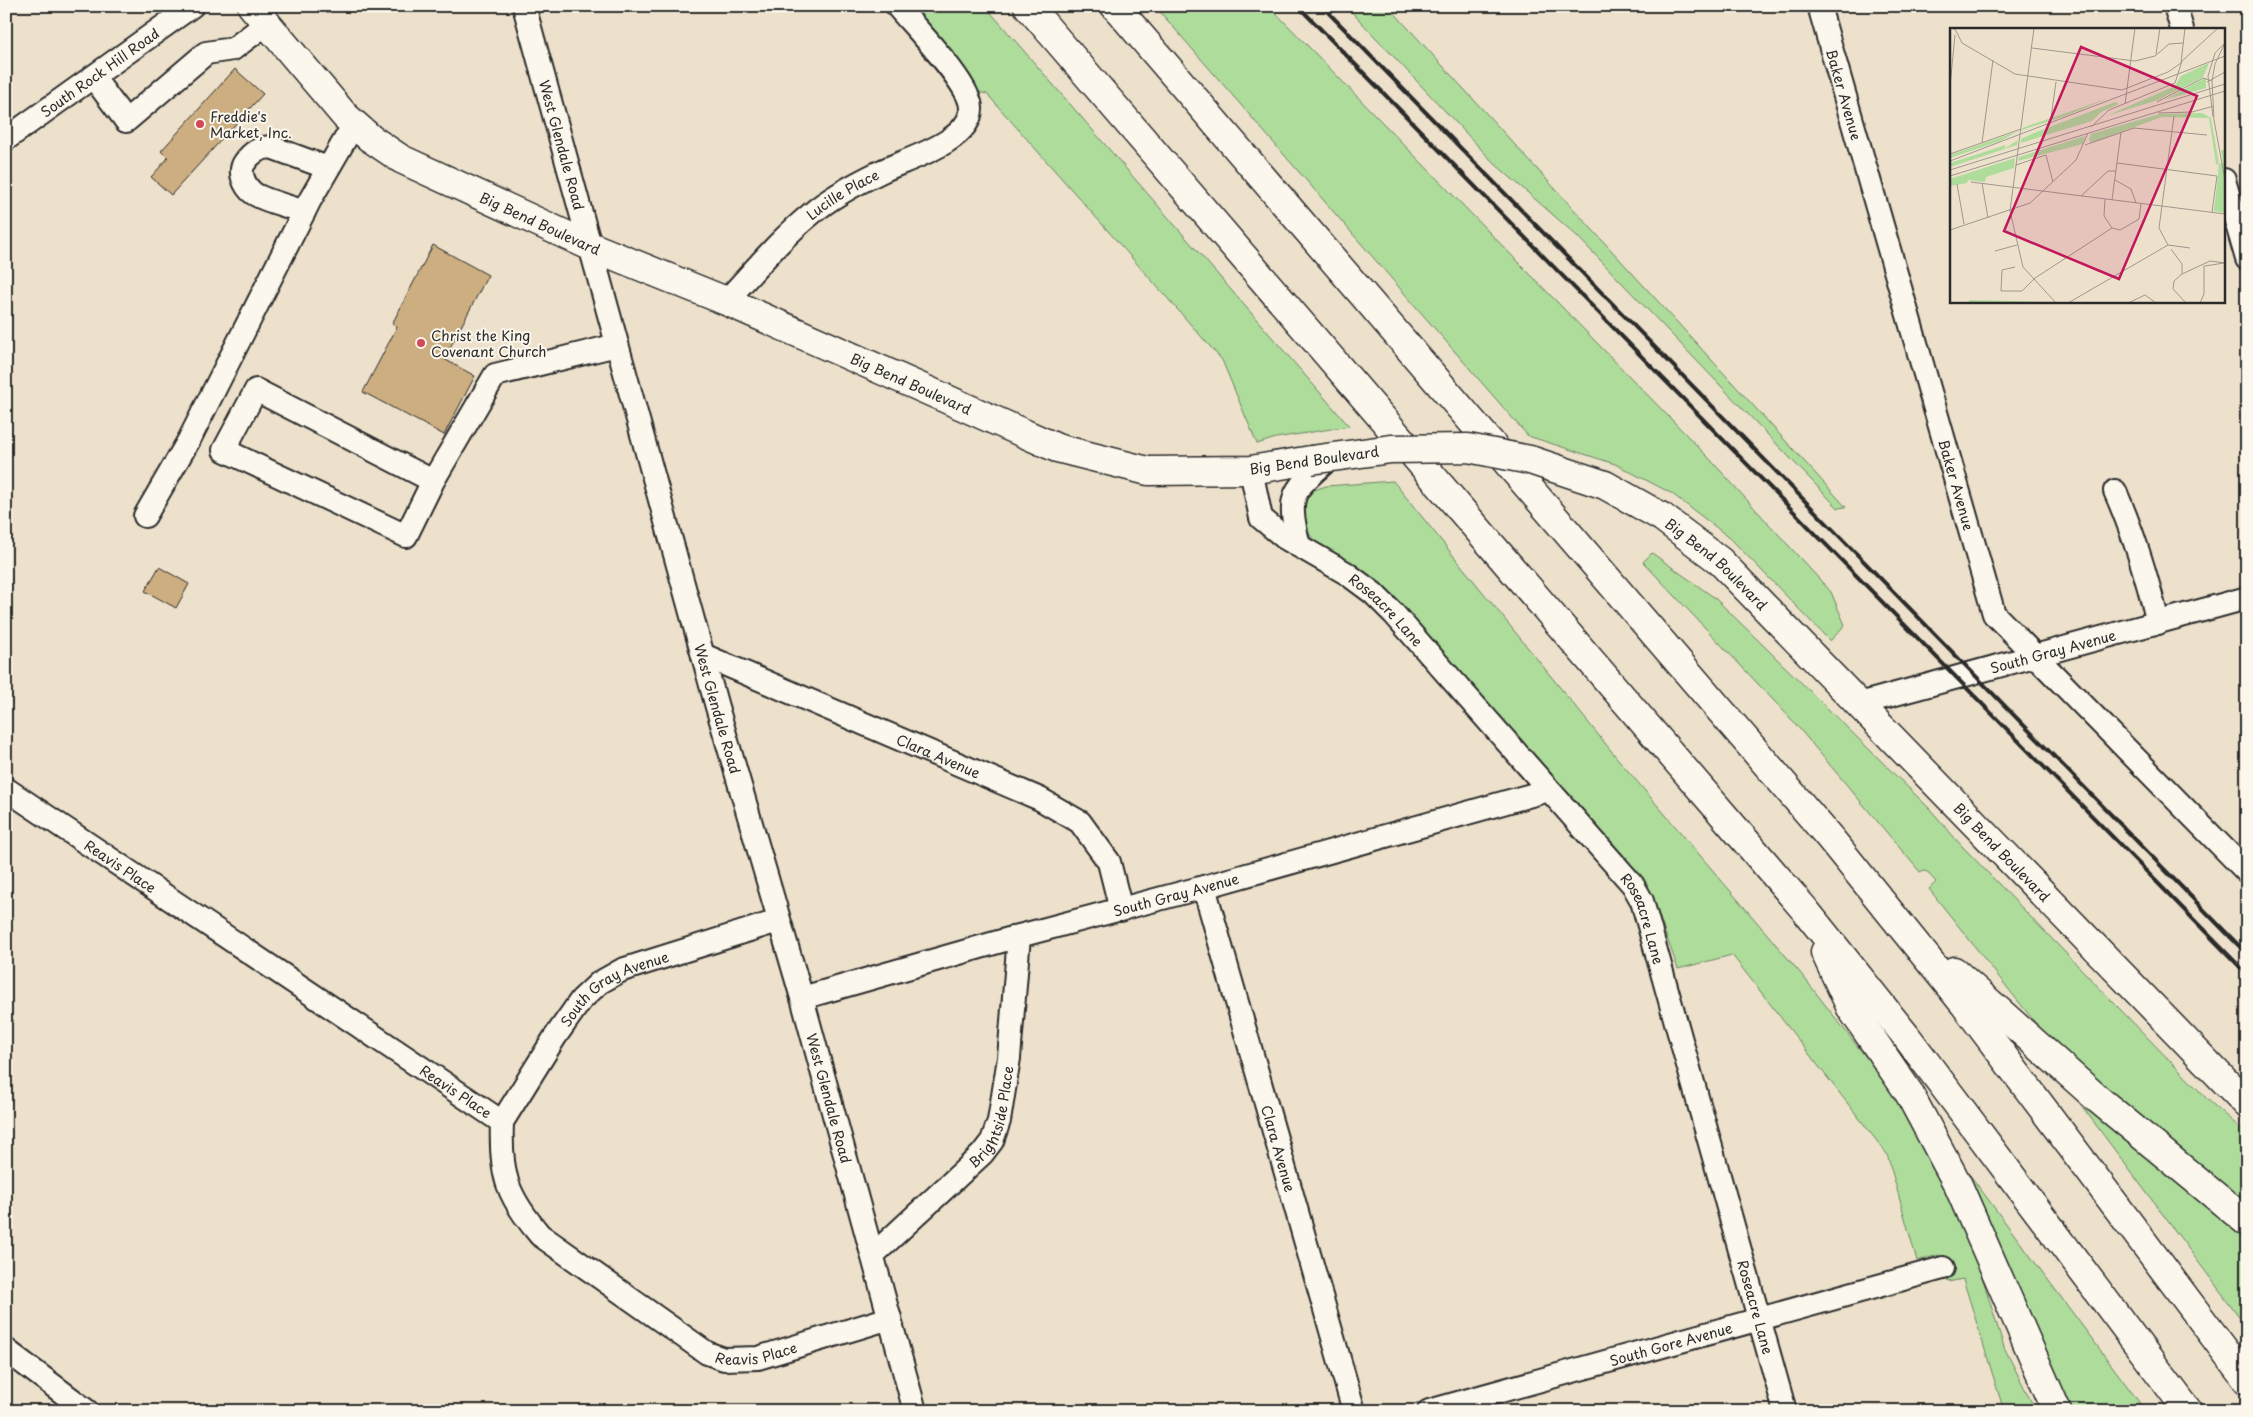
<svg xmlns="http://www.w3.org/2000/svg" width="2253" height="1417" viewBox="0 0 2253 1417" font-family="'Playpen Sans',sans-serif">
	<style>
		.green { fill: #addc9b; stroke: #6c8463 }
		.building { fill: #ccae80; stroke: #2b2b2b }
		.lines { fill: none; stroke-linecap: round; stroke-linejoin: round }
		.minor-casing { stroke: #2b2b2b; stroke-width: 26 }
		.major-casing { stroke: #2b2b2b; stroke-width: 31 }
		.highway-casing { stroke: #2b2b2b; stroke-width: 31 }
		.minor { stroke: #fbf7ec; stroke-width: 22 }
		.major { stroke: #fbf7ec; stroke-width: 28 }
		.highway { stroke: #fbf7ec; stroke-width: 28 }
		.rail { stroke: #2b2b2b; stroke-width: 4 }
		.major-bridge-casing { stroke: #2b2b2b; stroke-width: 31; stroke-linecap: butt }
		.major-bridge { stroke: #fbf7ec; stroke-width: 28 }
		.poi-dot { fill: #d1495b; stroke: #fbf7ec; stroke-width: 2 }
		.labels { text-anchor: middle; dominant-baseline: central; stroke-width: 4; stroke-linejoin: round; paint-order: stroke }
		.street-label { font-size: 14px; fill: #2b2b2b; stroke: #fbf7ec }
		.poi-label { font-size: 14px; fill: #2b2b2b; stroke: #fbf7ec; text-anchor: start }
		.inset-road { fill: none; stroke: #9f988c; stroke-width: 1 }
		.view { fill: #c2185b; fill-opacity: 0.15; stroke: #c2185b; stroke-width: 2.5 }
		.inset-edge { fill: none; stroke: #2b2b2b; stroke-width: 2.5 }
	</style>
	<rect width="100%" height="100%" fill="#ede1cc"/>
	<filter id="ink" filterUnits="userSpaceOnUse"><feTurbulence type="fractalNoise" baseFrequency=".02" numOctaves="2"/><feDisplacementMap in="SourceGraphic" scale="10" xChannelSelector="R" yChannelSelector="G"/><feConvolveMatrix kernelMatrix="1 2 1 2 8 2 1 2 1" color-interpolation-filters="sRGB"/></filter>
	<g filter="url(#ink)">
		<!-- green -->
		<g class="green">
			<path d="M910,6H985L1349,426L1276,438L1257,444L1222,360L987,94L978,92Z"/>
			<path d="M1155,6H1269L1706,455L1831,592L1845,625L1830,641L1730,538L1671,493L1615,464L1528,436Z"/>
			<path d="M1346,6H1388L1846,507L1838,508L1577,236L1494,163Z"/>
			<path d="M1393,481L1617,758L1802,975L1900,1101L1924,1140L1974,1251L2004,1347L2036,1411H2004L1963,1279L1948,1282L1939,1255L1917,1261L1887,1154L1732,955L1678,969L1654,902L1644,881L1627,859L1470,682L1390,597L1330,553L1313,539L1302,525L1305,500L1314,490L1326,486Z"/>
			<path d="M1652,553L1715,598L1929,808L1961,845L2208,1100L2247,1134V1211L2045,1035L1929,889L1936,882L1926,871L1920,872L1792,720L1643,562Z"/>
			<path d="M2072,1093L2247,1234V1327Z"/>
			<path d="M1961,1163L2139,1402L2146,1411H2073L1958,1169Z"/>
		</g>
		<!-- building -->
		<g class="building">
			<path d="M235,69L263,94L171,195L151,177L168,158L161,151Z"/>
			<path d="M433,245L488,275L444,359L475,376L444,435L363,392L397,327L392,324Z"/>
			<path d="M159,567L189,584L176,608L145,591Z"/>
		</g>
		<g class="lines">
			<!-- minor casing -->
			<g class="minor-casing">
				<g id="minor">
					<path id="s1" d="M524,6L717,707L802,998L915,1411"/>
					<path id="s2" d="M1819,6L1994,614L2247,872"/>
					<path d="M2175,6L2182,29"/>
					<path d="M93,77L126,121L206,53L233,49L266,24"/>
					<path id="s3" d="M6,139L192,6"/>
					<path d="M2224,180L2247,259"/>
					<path d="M304,212C292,207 262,200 253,193C244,186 238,171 245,162C252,152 259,148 271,147L328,168"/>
					<path id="s4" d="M726,301C754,271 779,240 811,214C832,196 857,183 882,171C907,159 970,142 971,109C972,85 914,27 897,6"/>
					<path id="s5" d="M1251,470L1261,518L1285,538L1346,573L1373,593L1394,614L1633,885L1642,901L1785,1411"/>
					<path d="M433,481L406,536L224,450L256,390L433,481L495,375L617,345"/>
					<path d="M2115,491C2134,534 2147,577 2158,623"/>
					<path d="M145,516L189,440L310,200L354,124"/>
					<path d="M1299,546C1286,492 1292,492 1331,457"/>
					<path id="s6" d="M703,655L1040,799L1080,822L1109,862L1121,910"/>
					<path id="s7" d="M1859,704L2247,598"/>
					<path id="s8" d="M6,789L502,1122C500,1174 506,1195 540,1235L707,1353L724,1359L758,1358L890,1318"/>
					<path id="s9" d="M1204,887L1354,1411"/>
					<path id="s10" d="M802,998L1019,936L1204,887L1549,790"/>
					<path id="s11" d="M502,1122L555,1037L581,1000L599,983L622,970L778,921"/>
					<path id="s12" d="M874,1254L982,1154L992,1141L999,1121L1009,1058L1019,936"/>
					<path d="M6,1350L87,1411"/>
					<path id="s13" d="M1429,1411L1943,1268"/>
				</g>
			</g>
			<!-- major casing -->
			<g class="major-casing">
				<g id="major">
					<path id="s14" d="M252,6L345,116L370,138L401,159L590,246L726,301L1057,448L1148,471L1251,470L1311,460"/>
					<path id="s15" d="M1662,517L1720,561L2247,1104"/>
				</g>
			</g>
			<!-- highway casing -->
			<g class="highway-casing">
				<g id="highway">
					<path d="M1028,6L1805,910L1906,1036L2188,1411"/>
					<path d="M1115,6L1830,838L1965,1005L2247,1380"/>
					<path d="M1825,952L1851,1008L1909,1093L1958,1185L2057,1411"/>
					<path d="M1954,971L2099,1100L2247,1222"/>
				</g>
			</g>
			<!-- minor -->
			<use href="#minor" class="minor"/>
			<!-- major -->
			<use href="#major" class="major"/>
			<!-- highway -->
			<use href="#highway" class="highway"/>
			<!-- rail -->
			<g class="rail">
				<path d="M1298,6L2247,974"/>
				<path d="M1322,6L2247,954"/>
			</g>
			<!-- major-bridge casing -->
			<g class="major-bridge-casing">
				<path id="major-bridge" d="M1311,460L1391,449L1468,448L1530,460L1605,485L1662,517"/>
			</g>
			<!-- major-bridge -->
			<use href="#major-bridge" class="major-bridge"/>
		</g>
	</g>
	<!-- markers -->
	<g class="poi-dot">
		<circle cx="200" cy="124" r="5"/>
		<circle cx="421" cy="343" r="5"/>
	</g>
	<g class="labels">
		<!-- street labels -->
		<g class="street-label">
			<text stroke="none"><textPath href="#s3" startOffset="115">South Rock Hill Road</textPath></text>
			<text stroke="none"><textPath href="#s2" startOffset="92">Baker Avenue</textPath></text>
			<text stroke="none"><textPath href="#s1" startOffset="144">West Glendale Road</textPath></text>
			<text stroke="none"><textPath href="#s4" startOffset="159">Lucille Place</textPath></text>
			<text stroke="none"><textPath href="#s14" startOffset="368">Big Bend Boulevard</textPath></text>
			<text stroke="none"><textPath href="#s14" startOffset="772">Big Bend Boulevard</textPath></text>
			<text transform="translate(1314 460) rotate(-8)">Big Bend Boulevard</text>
			<text stroke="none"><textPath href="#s2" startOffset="498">Baker Avenue</textPath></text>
			<text stroke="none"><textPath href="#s15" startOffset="72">Big Bend Boulevard</textPath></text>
			<text stroke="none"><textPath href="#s5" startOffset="205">Roseacre Lane</textPath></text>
			<text stroke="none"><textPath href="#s7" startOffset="201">South Gray Avenue</textPath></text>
			<text stroke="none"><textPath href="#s1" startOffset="729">West Glendale Road</textPath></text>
			<text stroke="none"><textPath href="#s6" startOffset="256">Clara Avenue</textPath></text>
			<text stroke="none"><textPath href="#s15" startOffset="478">Big Bend Boulevard</textPath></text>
			<text stroke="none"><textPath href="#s8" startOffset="138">Reavis Place</textPath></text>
			<text stroke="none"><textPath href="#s10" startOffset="388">South Gray Avenue</textPath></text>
			<text stroke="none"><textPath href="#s5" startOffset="610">Roseacre Lane</textPath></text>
			<text stroke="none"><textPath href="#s11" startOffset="180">South Gray Avenue</textPath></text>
			<text stroke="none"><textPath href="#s8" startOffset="542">Reavis Place</textPath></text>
			<text stroke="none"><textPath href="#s1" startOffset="1134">West Glendale Road</textPath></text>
			<text stroke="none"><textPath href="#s12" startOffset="186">Brightside Place</textPath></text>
			<text stroke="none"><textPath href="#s9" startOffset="272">Clara Avenue</textPath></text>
			<text stroke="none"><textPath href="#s5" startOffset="1015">Roseacre Lane</textPath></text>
			<text stroke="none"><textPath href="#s13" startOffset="251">South Gore Avenue</textPath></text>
			<text stroke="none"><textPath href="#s8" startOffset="976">Reavis Place</textPath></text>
		</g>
		<!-- poi labels -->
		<g class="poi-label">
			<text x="210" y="116">Freddie's<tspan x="210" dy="16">Market, Inc.</tspan></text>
			<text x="431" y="335">Christ the King<tspan x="431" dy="16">Covenant Church</tspan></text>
		</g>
	</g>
	<!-- overview -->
	<g transform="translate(1950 28)">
		<rect width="275" height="275" fill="#ede1cc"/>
		<path d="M259,35L253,49L208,72L156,88L225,58L231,48ZM253,51H256V60L214,72ZM159,70L118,87L72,102V100ZM165,74L169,76L151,84L142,93L71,115V111L84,105ZM252,85L261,90L269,136L273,135L271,122H275V185L264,183L269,137L266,136L259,90L212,89L141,115L139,112L141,106L209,86ZM69,103L50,113L0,130V127ZM135,108L133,116L68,133L69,129ZM68,112L67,117L0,139V135L56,117L54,121ZM65,130L64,140L36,149L35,154L18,152L17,155L0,158V151ZM19,272L104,274L105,275H19Z" fill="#addc9b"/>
		<path class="inset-road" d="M0,0L5,1L12,15L65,46L172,62L218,44L231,35L235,0M84,0L60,183L73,239L106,275M275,15L265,36L262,53L264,92L275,152M82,20L185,33L205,28L219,16L233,15M206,26L210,0M257,54L275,44M0,58L5,7M207,74L253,50L262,53M175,76L185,0M208,85L242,84L264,78M263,89L258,48L265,25L275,15M101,90L106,54M141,99L159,82L225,55L232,33L268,0M32,115L43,32M135,117L184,100L257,107M0,126L71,101M0,133L275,28M167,135L267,148L262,184M66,137L96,127L103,154M0,142L275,56M0,148L275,63M165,152L181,161L186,175M21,154L275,186M32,155L38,190M7,156L14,196M131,168L158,143H166M155,171L154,188L162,200M162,172L171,104M0,202L80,175L126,132L138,105M218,217L209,200L224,88M218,217L240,220M221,221L232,236V246L224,253L223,261L236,275M45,223L67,217M255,238L274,235M65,239L52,242L51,263H72L85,250L162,200L170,202L179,197L189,191L191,176M232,246L260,233L275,235M118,275L218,217M178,275L195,267L206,275M250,275L254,266V237"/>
		<path class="view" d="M131,19L247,68L169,251L54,203Z"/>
		<rect width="275" height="275" class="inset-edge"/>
	</g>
	<!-- margin -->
	<rect width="2253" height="1417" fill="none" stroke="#fbf7ec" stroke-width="25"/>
	<rect x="12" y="12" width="2228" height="1392" fill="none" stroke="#2b2b2b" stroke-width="2" filter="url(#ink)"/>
</svg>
